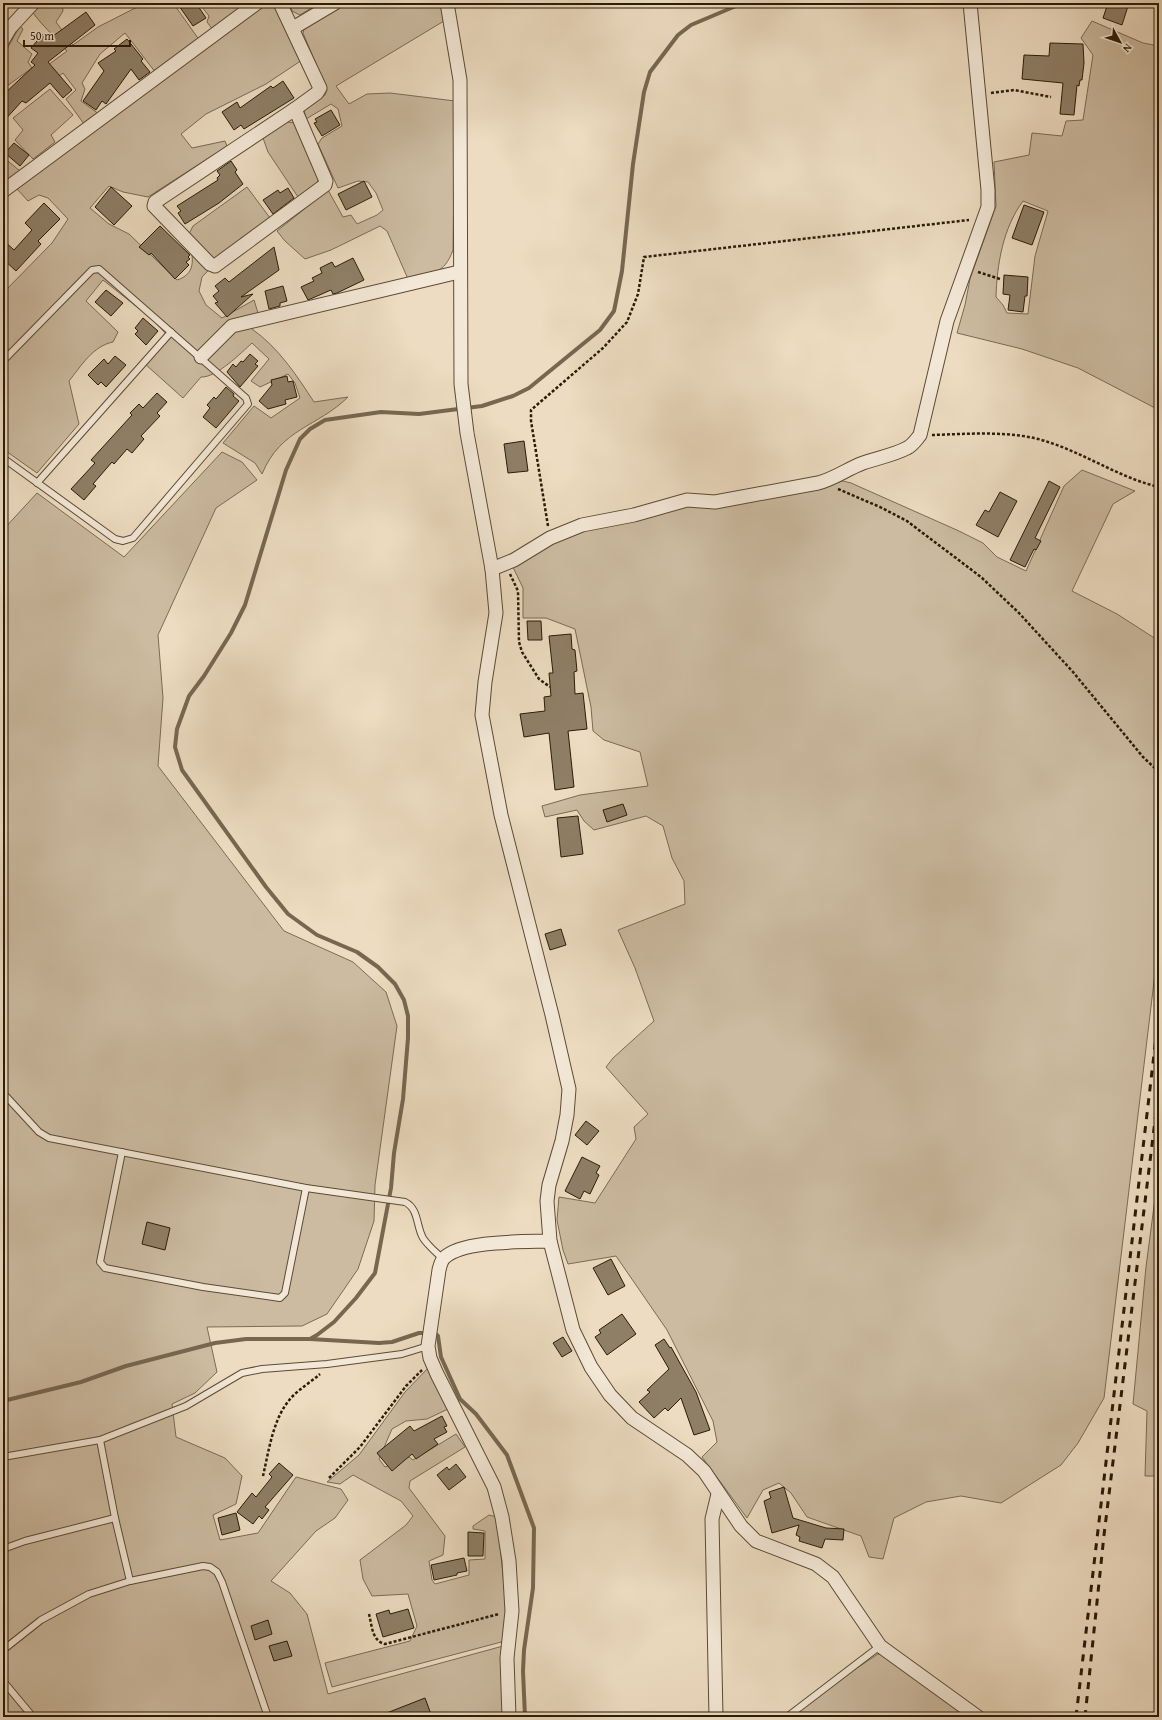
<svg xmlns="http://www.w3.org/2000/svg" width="1162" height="1720" viewBox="0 0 1162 1720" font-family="'Gentium Book Plus',serif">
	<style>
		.green { fill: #ccbba1; stroke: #7b6b54; fill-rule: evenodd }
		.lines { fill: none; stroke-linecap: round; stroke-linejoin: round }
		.stream { stroke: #776750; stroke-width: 4 }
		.building { fill: #8f7f67; stroke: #2a1b06 }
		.service-casing { stroke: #5b4b35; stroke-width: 8 }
		.minor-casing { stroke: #5b4b35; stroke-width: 15 }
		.path { stroke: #2a1b06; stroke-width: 2.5; stroke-dasharray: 3 2; stroke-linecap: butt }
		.service { stroke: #f3e8d7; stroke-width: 6 }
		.minor { stroke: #f3e8d7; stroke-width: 13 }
		.rail { stroke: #2a1b06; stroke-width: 3; stroke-dasharray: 7 7; stroke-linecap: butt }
	</style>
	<rect width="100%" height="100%" fill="#eddcc1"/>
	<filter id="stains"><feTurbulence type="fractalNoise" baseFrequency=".005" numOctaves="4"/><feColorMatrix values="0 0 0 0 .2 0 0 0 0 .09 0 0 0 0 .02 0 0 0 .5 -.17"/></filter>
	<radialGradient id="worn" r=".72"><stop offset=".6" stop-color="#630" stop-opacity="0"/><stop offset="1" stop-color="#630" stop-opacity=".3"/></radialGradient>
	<!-- green -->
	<g class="green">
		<path d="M43,3H62L63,11L56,22L73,45L98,27L145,3H173L200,41L156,73L125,33L100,54L82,83L85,89L81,101L99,114L84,124L66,99L76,90L63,73L51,82L44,68L67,51C56,37 43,27 33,13Z"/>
		<path d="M199,3H252L213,30L207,22L209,16Z"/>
		<path d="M266,3H273L277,5L302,60L266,84L206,114L181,134L192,148L225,141L227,146L148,197L123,192L109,186L90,208L109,224L129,234L177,280C199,273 192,254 188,236L193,226L247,187L270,218L225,253L202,277L199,291L206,305L222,318L254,300L258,313L252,329C279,348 297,376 314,402L348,397C318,427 281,428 262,474L255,463L223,443L254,406L271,418L300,398L295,383L288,374L260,387L251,381L269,359L252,343C241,353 216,378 201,377L183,398L145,364L169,337L151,318L103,280L86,301L118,332L113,342C93,346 81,366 69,381L79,424L37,473L3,449V293L52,243L68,219L48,198L39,195L28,201L17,189L186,63L261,5Z"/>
		<path d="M289,3H319L300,15L292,11Z"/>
		<path d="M345,3H441L444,21L336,86L349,104L367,94L390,93L455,101L453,250C444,275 432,273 408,279L387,231L380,226L331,250L305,259L285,241L277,231L328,190L343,217L351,215L357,224L377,215L383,210L376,193L368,182L358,181L338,188L318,144L322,138L342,126L338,109L331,104L306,119L304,110L325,95L327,90L303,33L305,26Z"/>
		<path d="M1092,21L1143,43L1159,46V410L1078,368L1022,349L957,333L965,305L970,279L996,206L994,162L1029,155L1032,133L1062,136L1066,121L1083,120L1093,55L1081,38ZM1023,201L1048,211L1035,256L1028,314L1007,313L1003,305L996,297C997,264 1003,228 1023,201Z"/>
		<path d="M20,26L23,29L17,41L32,54L28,62L32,68L7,86L3,83V56Z"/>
		<path d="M50,89L73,115L51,135L55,142L33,159L15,140L23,130L13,118Z"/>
		<path d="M287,122L296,123L320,176L317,183L298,197L268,152L263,138Z"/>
		<path d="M3,157L20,171L7,181L4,179L7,174L3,170Z"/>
		<path d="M222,452L242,462L257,480L216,508L158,635L163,698L158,766L284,931L353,962L386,992L397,1026L375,1185L374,1221L358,1269L327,1314L302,1326L207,1327L217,1372L195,1393L172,1404L176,1437L225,1458L242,1476L236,1504L213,1515L220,1540L258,1533L296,1477L341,1489L348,1500L335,1518L316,1531L271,1581L290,1593L307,1614L328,1694L503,1646V1717H3V530L37,493L124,557Z"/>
		<path d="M1082,470L1135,491L1113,504L1072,591L1117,614L1159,641V940L1104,1398L1078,1443L1061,1465L1001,1503L961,1496L926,1502L894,1518L883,1559L869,1557L861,1536L807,1517L791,1493L779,1483L763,1490L747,1518L702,1457L717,1442L713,1421L667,1330L616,1256L568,1264L563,1250L557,1220L559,1197L595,1203L636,1139L634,1127L648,1114L606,1067L613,1058L654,1021L635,968L618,930L685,904L684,881L672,858L663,826L646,816L594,830L584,821L577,810L545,817L542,806L580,795L648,786L640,752L604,740L593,731L591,707L575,629L546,618H523V588L512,565L554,542L582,530L688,505L798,491L843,481L851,483L959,531L983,543L997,557L1026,571L1064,486Z"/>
		<path d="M1159,1168V1476H1145L1147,1411L1133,1404L1146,1267Z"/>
		<path d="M430,1366L448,1409L427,1419L406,1421L392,1429L379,1459L385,1467L409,1457L413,1460L456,1434L465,1447L410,1481L409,1488L445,1536L443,1555L429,1561L432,1580L435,1584L469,1575V1560L485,1559V1531L473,1529V1526L489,1515L497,1517L506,1604L505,1641L332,1687L325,1663L410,1641L417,1626L408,1594L372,1596L363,1579L360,1560L406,1525L413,1516L401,1501L353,1475L340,1484L327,1482L359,1455L405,1392Z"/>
		<path d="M878,1654L888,1656L968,1717H791L848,1674Z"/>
	</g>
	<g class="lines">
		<!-- stream -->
		<g class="stream">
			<path d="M310,1339L379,1343L392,1342L419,1333H435L438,1336L441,1357L460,1399L476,1414L507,1455L534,1528L533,1588L524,1650L523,1671L525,1717"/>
			<path d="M3,1401L81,1382L126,1366L215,1343L246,1339H310L317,1335L334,1322L356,1298L375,1273L391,1188L394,1153L403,1099L408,1038V1016L404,1000L395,984L378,967L357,952L317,935L288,914L266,887L182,770L175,747L177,729L189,696L204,676L231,633L245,605L286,470L300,439L310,429L325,420L381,412L419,414L482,406L513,396L529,388L600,330L614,311L622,271L633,164L644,92L650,72L678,35L691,25L743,3"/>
		</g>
	</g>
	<!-- building -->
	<g class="building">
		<path d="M177,3H196L206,18L193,26Z"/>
		<path d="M1108,3H1129L1122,25L1103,18Z"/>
		<path d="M86,12L95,25L48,62L72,90L63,98L50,83L26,103L22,101L3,122V95L35,65L31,62L38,53L31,48L43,34L49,39Z"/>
		<path d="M127,39L143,59L141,61L150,72L139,80L131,69L106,104L102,101L96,110L83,101L104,71L98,63L116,51L114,49Z"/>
		<path d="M1050,43L1083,44L1084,63L1082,80H1080L1079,86L1077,85L1074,115L1060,114L1063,83L1022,79L1024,55L1049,56Z"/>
		<path d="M283,81L294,98L244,129L241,125L234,130L222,112L237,102L240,108L271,86L273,88Z"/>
		<path d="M331,110L340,125L322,136L314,123L317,122L315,119Z"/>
		<path d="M14,143L29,155L20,166L5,153Z"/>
		<path d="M231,161L237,170L235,172L243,184L219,203L185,224L178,213L181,211L177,206L218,180L217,178L220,175L217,171Z"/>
		<path d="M364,181L372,197L346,210L338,194Z"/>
		<path d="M111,187L132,206L114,225L95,207Z"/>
		<path d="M288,188L294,198L273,214L263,200L278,190L280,193Z"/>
		<path d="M44,203L60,219L38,241L41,244L16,271L3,259V240L14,250L32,230L25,223Z"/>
		<path d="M1024,205L1044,212L1032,245L1012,238Z"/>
		<path d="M160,226L190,255L188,257L190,259L186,262L189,265L175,279L151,253L149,255L139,247Z"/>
		<path d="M274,247L279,270L241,297L253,294L227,317L215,303L218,302L213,296L219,291L215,286L225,278L229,282Z"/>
		<path d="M353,258L364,280L337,293L333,294L331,290L308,300L301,287L314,281L312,278L322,273L320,268L332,262L335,267Z"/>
		<path d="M1004,275L1028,277L1027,296H1025L1023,312L1008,310L1010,295L1003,294Z"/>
		<path d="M283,286L287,301L280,303V306L269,309L265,291Z"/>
		<path d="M106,290L123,303L111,316L95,302Z"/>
		<path d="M143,318L158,331L146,345L135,334L138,331L135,328Z"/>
		<path d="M250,354L258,361L255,364L258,366L240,387L227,372L233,364L236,367L241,361L243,362Z"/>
		<path d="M115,356L126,365L106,387L101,382L98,385L88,375L104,359L108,364Z"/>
		<path d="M287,376L288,382L293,381L297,397L285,400L286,404L268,409L259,401L272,385L271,380Z"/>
		<path d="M226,387L234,394L233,396L239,401L216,428L203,417L210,408L207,405L214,397L216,399Z"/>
		<path d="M157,393L167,402L157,413L160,416L141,436L144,439L132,453L127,449L114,464L112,462L93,484L96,486L84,500L71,489L95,463L91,460L132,415L130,413L139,404L143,408Z"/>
		<path d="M524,441L528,471L508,473L504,444Z"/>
		<path d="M1049,481L1060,487L1035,538L1041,541L1036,550L1034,549L1025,567L1010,560Z"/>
		<path d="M1000,492L1017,501L998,537L976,525L985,510L989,512Z"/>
		<path d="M527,621H541L542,640H528Z"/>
		<path d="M571,634L572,649L575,650L577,671L574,672L575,694L583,693L587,729L568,731L574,787L555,790L549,733L524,737L520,714L545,711L544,697L551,696L549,673H553L549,636Z"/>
		<path d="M623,804L627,815L607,822L603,810Z"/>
		<path d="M578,816L583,854L561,857L557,818Z"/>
		<path d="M561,929L566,945L550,950L545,934Z"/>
		<path d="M586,1121L599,1131L587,1145L575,1135Z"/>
		<path d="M582,1157L600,1166L596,1173L599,1175L590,1194L584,1191L580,1199L565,1191Z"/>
		<path d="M147,1222L170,1228L165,1250L142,1244Z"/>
		<path d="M611,1259L625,1286L608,1295L593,1268Z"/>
		<path d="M622,1314L636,1334L607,1355L595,1337L601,1333L599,1330Z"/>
		<path d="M563,1337L572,1351L562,1357L553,1343Z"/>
		<path d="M664,1339L670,1348L671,1347L696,1392L710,1430L694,1435L681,1398L668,1411L665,1408L654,1418L639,1402L650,1392L647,1390L669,1369L655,1345Z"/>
		<path d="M442,1416L447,1426L444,1427L447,1432L434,1439L438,1444L416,1459L412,1454L392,1471L377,1453L410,1426L414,1431Z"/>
		<path d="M279,1463L293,1475L265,1507L269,1510L262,1519L259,1516L253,1524L237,1512L252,1493L256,1497L272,1477L269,1474Z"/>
		<path d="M456,1464L466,1477L449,1490L437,1475L447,1467L449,1470Z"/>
		<path d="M784,1487L793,1518L826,1528L844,1529L843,1540L825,1539L822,1548L799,1541L800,1537L796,1535L799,1525L772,1533L764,1501L771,1498L769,1492Z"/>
		<path d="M236,1513L240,1530L222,1535L218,1518Z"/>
		<path d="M468,1532L484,1533L483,1556H468Z"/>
		<path d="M464,1558L467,1571L457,1573V1575L434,1580L431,1565Z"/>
		<path d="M408,1609L414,1628L383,1637L376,1614L389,1610L390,1614Z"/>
		<path d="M268,1620L272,1634L255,1640L251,1626Z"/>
		<path d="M287,1641L292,1656L274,1661L269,1646Z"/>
		<path d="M425,1698L432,1717H379V1716Z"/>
	</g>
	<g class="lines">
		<!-- service casing -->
		<g class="service-casing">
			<g id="service">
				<path d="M3,361L92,270L99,269L246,398L248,404L133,538L123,541L115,539L3,458"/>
				<path d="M37,483L171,332"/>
				<path d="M3,1093L39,1132L49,1138L306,1188L405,1202C419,1209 416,1226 423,1238C428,1246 436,1252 443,1259"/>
				<path d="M122,1152L100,1262L105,1268L203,1287L280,1298L285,1293L306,1188"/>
				<path d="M100,1440L115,1518L130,1581"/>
				<path d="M3,1457L100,1440L186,1406L242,1373L262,1369L327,1364L402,1354L428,1346"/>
				<path d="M3,1549L25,1541L115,1518"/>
				<path d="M3,1650L41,1620L89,1594L130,1581L203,1566L210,1567L217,1572L222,1582L268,1717"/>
				<path d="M3,1681L33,1717"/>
				<path d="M787,1717L880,1646"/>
			</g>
		</g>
		<!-- minor casing -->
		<g class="minor-casing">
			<g id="minor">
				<path d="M280,3L320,88L317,93L295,109"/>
				<path d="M447,3L460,80L461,384L467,433L492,569L496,613L485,682L482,715L501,815L552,1015L569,1089L567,1115L562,1141L549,1185L547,1201L550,1241L573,1330L591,1367L610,1395L632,1418L687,1455L704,1471L741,1526L756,1541L816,1564L833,1577L880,1646L978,1717"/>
				<path d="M293,28L335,3"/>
				<path d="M3,40L10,28L33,3"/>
				<path d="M295,109L326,181L325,185L215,266L210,264L154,206L155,202Z"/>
				<path d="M3,191L257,3"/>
				<path d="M201,357L232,326L459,272"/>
				<path d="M492,569L514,560L550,538L582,525L634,515L687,500L715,502L818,483C834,479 847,469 863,463C877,458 894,455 907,448C913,445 916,440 920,435L947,321L988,207V190L970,3"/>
				<path d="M509,1717L507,1658L512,1611L509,1561L502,1517L494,1487L437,1374L430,1358L428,1346L439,1270C440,1266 441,1261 444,1258C462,1240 524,1242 550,1241"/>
				<path d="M716,1717L712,1519L718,1494"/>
			</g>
		</g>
		<!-- path -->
		<g class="path">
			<path d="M98,3L102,7"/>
			<path d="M991,93L1014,90L1051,97"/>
			<path d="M978,272L1000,279"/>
			<path d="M932,435C968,434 1014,430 1048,442C1086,454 1120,478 1159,487"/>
			<path d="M838,489L880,507L907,521L981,577L1019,613L1073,672L1143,757L1159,772"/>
			<path d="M548,526L531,421V410L603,348L627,322L638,294L644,257L969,220"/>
			<path d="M510,574L518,591L519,642L522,652L539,679L550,687"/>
			<path d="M263,1476C269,1450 273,1418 291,1398C299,1389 311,1382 320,1374"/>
			<path d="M329,1478L360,1447L406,1386L422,1370"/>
			<path d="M369,1614C372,1626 372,1641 385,1644L499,1614"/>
		</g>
		<!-- service -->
		<use href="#service" class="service"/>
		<!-- minor -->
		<use href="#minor" class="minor"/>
		<!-- rail -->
		<g class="rail">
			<path d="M1076,1717L1159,1012"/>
			<path d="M1085,1717L1104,1535L1159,1088"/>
		</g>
	</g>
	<!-- margin -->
	<rect width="1162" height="1720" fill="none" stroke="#eddcc1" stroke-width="16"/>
	<rect x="4" y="4" width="1154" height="1712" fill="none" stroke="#2a1b06" stroke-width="2"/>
	<rect x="8" y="8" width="1146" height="1704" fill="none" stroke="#2a1b06"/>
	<!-- north arrow -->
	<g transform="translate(1120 42) rotate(130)" stroke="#f3e8d7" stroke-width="3" paint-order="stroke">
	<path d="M0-3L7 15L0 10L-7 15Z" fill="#2a1b06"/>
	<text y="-6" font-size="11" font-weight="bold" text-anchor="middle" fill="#2a1b06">N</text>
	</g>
	<!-- scale -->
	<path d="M24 40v6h106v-6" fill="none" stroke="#2a1b06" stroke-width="2"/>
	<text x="30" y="40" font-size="12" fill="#2a1b06" stroke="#f3e8d7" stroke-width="3" paint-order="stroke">50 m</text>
	<rect width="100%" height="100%" filter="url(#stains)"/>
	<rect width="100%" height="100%" fill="url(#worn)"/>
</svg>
